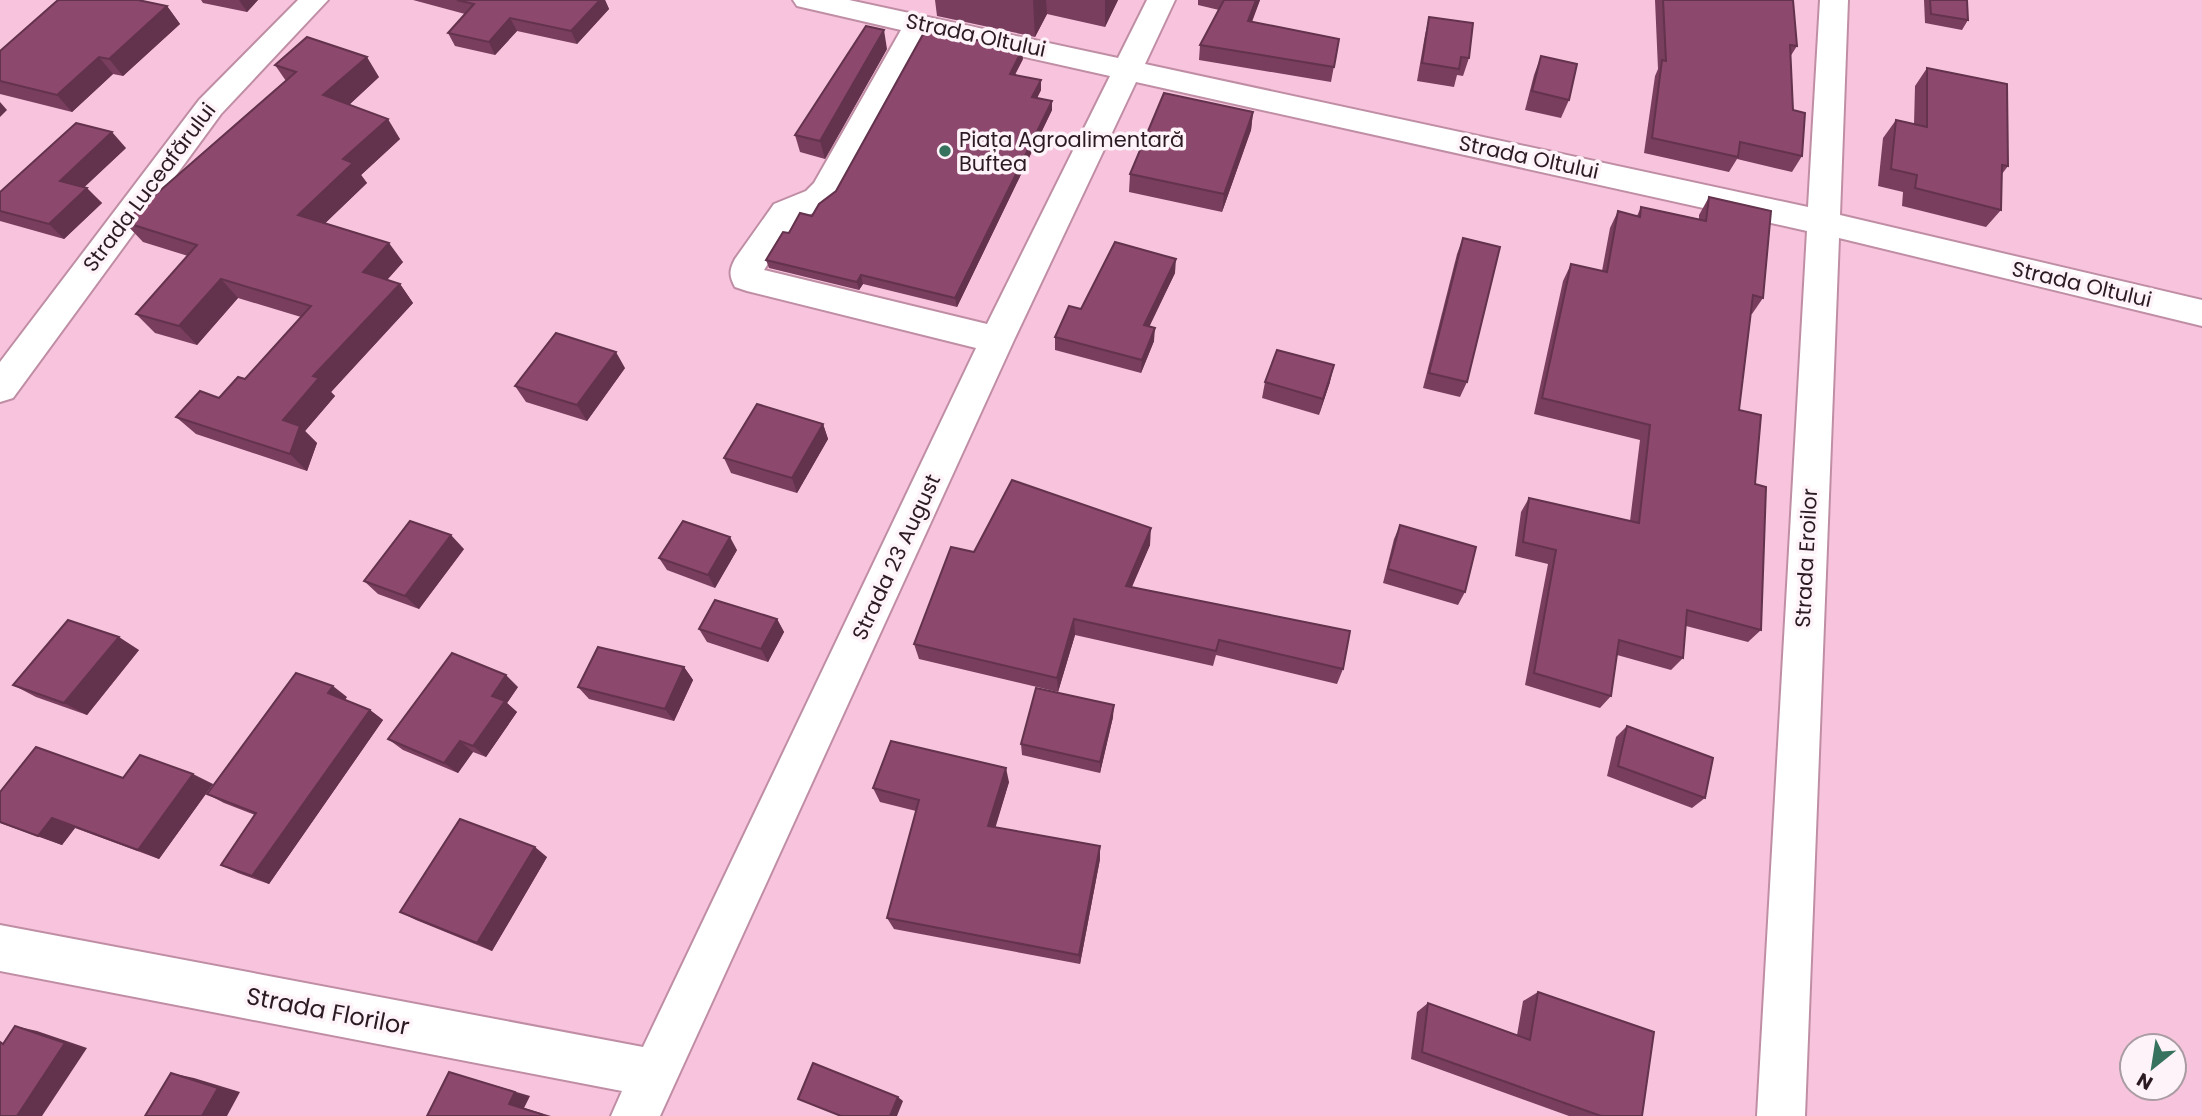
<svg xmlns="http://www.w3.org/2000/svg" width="2202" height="1116" viewBox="0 0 2202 1116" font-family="Poppins,sans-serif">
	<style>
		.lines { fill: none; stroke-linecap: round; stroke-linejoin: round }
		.minor-casing { stroke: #bf8ea5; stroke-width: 4 }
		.minor { fill: #fff; fill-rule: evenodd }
		.wall { fill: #793e5e }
		.shaded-wall { fill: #63324c }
		.building { fill: #8d486d; stroke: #63324c; stroke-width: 2 }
		.poi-dot { fill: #36725e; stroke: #fef3f8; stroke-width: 2.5 }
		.labels { text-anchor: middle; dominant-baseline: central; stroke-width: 7; stroke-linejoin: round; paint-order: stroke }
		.street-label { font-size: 21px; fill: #2c1a23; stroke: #fef3f8 }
		.poi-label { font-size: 21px; fill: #2c1a23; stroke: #fef3f8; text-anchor: start }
		.near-street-label { font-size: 24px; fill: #2c1a23; stroke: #fef3f8 }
	</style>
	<rect width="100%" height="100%" fill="#f8c4dd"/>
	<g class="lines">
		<!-- minor casing -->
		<g class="minor-casing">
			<g id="minor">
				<path d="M298,0H328L221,114L13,398L0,402V362L199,100Z"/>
				<path d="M793,0H849L1118,58L1147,0H1175L1145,64L1808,207L1820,0H1848L1840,215L2202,300V326L1839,238L1805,1116H1757L1807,231L1136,82L1014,340L660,1116H611L622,1091L0,971V925L643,1047L976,348L747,291L735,287C729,276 729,270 735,259L774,204L806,191L814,183L901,30L797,6ZM926,35L1110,76L987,324L764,270L796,220L828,207L836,199Z"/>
			</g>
		</g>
		<!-- minor -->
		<use href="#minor" class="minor"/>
	</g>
	<!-- wall -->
	<g class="wall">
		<path d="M201,0H258L247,12L203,3Z"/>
		<path d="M413,0H605L609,9L577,44L517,31L495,55L455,46L448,33L465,14Z"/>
		<path d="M935,0H1118L1105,27L1047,14L1035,37L937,16Z"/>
		<path d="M1198,0H1260L1252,22L1339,39L1331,82L1199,60L1200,45L1219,10L1198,5Z"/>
		<path d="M1655,0H1793L1797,46L1790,57L1793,110L1802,156L1792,172L1737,159L1729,172L1644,153L1655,76L1658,69Z"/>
		<path d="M1924,0H1967L1968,20L1962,30L1925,23Z"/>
		<path d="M167,6L180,24L123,76L113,74L72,112L0,94V51Z"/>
		<path d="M1429,17L1469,58L1463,76L1457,75L1454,87L1417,81L1425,35Z"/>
		<path d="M887,49L825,159L800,152L795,135Z"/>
		<path d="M1541,56L1569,100L1561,118L1525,110L1534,75Z"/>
		<path d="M1023,59L1015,75L1041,80V90L1037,98L1052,110L957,307L863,284L859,290L769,268L766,260L789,233Z"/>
		<path d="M275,65L379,77L349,105L400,139L361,175L367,183L325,223L403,262L387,280L400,284L413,303L331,392L335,396L305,431L317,443L307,471L196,434L176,417L219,398L245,379L301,317L238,298L197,345L155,333L136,314L188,256L143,242L124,222L286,81Z"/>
		<path d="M1927,68L2008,166L2002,174L2001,210L1986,227L1902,206L1903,192L1878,186L1883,138L1896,120L1914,124L1915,86Z"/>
		<path d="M1253,112L1251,130L1222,212L1129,192L1130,174Z"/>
		<path d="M126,148L84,187L102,203L64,239L0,221V192Z"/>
		<path d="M1709,197L1763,298L1752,314H1751L1739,410L1755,484L1761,630L1748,642L1686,626L1683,658L1671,670L1617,655L1611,696L1600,708L1525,685L1548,564L1515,556L1521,512L1529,498L1630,521L1640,440L1534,414L1563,281L1571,264L1602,271L1610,228L1618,211L1637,216L1641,207L1699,219V215Z"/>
		<path d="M1463,238L1467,382L1460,397L1423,388L1457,254Z"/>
		<path d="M1175,273L1149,326L1154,341L1141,373L1055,350V337L1081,309Z"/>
		<path d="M625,368L587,421L526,402L515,386Z"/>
		<path d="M1265,382H1330L1319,415L1262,398Z"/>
		<path d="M823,424L828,439L797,493L731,473L724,458Z"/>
		<path d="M1400,525L1465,592L1458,605L1383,583L1394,539Z"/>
		<path d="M1150,545L1132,587L1343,669L1337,684L1216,655L1213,666L1075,635L1058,692L919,659L914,644L974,552Z"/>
		<path d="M464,549L419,609L378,594L364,581Z"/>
		<path d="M737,550L715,588L667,570L659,558Z"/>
		<path d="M777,619L784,632L768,662L707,642L699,629Z"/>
		<path d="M139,650L87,715L36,697L13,685Z"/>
		<path d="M684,667L693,680L674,721L589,699L578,687Z"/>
		<path d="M518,687L507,703L517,712L486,757L473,752L458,773L403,750L388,739Z"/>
		<path d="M347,697L345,700L370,710L383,720L269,884L238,873L221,865L255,815L224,803L207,794Z"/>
		<path d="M1113,717L1100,773L1022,755L1021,744Z"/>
		<path d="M1627,726L1705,798L1692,808L1607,776L1616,737Z"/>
		<path d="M123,778L213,784L159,859L75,828L62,845L0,823V792Z"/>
		<path d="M1009,782L995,827L1100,859L1080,964L894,929L887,918L916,811L880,802L873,788Z"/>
		<path d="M547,857L492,951L416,920L400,912Z"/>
		<path d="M1538,992L1642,1116H1569L1411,1059L1417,1012L1428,1003L1517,1035L1523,1001Z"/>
	</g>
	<!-- shaded-wall -->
	<g class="shaded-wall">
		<path d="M239,0H258L247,12Z"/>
		<path d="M600,0H605L609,9L577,44L571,31Z"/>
		<path d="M1033,0H1046L1047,14L1035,37Z"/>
		<path d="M1105,0H1118L1105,27Z"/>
		<path d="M1256,0H1260L1246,36L1248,21Z"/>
		<path d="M167,6L180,24L123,76L109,59Z"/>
		<path d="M510,18L517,31L495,55L489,42Z"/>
		<path d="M884,30L887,49L825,159L820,141Z"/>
		<path d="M1022,50L1023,59L1010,83V74Z"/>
		<path d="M99,57L113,74L72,112L57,95Z"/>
		<path d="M367,57L379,77L337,116L323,95Z"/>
		<path d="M1041,80V90L1033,106L1032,97Z"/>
		<path d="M1052,101V110L957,307L955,298Z"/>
		<path d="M0,102L7,110L0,117Z"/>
		<path d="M1253,112L1251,130L1222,212L1224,194Z"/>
		<path d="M388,119L400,139L361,175L367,183L313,235L298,215L343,159Z"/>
		<path d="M112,132L126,148L75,196L60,181Z"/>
		<path d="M87,188L102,203L64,239L49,224Z"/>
		<path d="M389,243L403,262L377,291L363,272Z"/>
		<path d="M1176,259L1175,273L1144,338V325Z"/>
		<path d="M861,275L863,284L859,290L857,282Z"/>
		<path d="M221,279L238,298L197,345L179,326Z"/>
		<path d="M400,284L413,303L331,392L335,396L305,431L317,443L307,471L290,454L283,420L313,376Z"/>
		<path d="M1155,328L1154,341L1141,373L1142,360Z"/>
		<path d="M616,352L625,368L587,421L577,405Z"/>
		<path d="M1334,365L1330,382L1319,415L1323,399Z"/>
		<path d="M823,424L828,439L797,493L792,478Z"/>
		<path d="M1151,528L1150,545L1125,602L1126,586Z"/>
		<path d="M451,535L464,549L419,609L405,596Z"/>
		<path d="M730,537L737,550L715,588L708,575Z"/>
		<path d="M777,619L784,632L768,662L761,649Z"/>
		<path d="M1074,619L1075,635L1058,692L1057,678Z"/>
		<path d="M119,637L139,650L87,715L64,703Z"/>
		<path d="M684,667L693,680L674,721L665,709Z"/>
		<path d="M506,675L518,687L507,703L517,712L486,757L473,746L492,696Z"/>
		<path d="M333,686L347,697L342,703L328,693Z"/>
		<path d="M1114,705L1113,717L1100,773V762Z"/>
		<path d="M370,710L383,720L269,884L252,876Z"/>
		<path d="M460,741L473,752L458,773L444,763Z"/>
		<path d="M1006,768L1009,782L992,839L988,826Z"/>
		<path d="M193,774L213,784L159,859L138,850Z"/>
		<path d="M52,818L75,828L62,845L38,836Z"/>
		<path d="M1100,846V859L1080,964L1079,955Z"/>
		<path d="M535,847L547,857L492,951L477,943Z"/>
		<path d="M15,1026L37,1031L87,1048L42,1116H17Z"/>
		<path d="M449,1072L530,1096L524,1108L551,1116H540L509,1104Z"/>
		<path d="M171,1073L194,1078L240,1092L227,1116H202Z"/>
		<path d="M898,1097L903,1101L897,1116H890Z"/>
	</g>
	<!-- building -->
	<g class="building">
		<path d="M58,0H138L167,6L109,59L99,57L57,95L0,81V51Z"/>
		<path d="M457,0H600L571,31L510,18L489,42L448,33L474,4Z"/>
		<path d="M1224,0H1256L1248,21L1339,39L1334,67L1200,45Z"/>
		<path d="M1663,0H1793L1797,46L1790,45L1793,110L1805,113L1802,156L1740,142L1738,157L1652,138L1662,60L1666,61Z"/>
		<path d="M1930,0H1967L1968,20L1931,14Z"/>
		<path d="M1429,17L1473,23L1469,58L1461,57L1459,69L1422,63Z"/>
		<path d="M866,26L884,30L820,141L795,135Z"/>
		<path d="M926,29L1022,50L1010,74L1041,80L1032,97L1052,101L955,298L861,275L857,282L766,260L783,232L789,233L800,213L812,216L819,204L836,191Z"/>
		<path d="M307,37L367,57L323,95L388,119L343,159L353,163L298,215L389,243L363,272L400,284L313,376L319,378L283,420L300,426L290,454L176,417L200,391L219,398L238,377L245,379L311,306L221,279L179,326L136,314L197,245L124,222L296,72L275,65Z"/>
		<path d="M1541,56L1577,64L1569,100L1532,91Z"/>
		<path d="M1927,68L2007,84L2008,166L2002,165L2001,210L1915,188L1917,175L1891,169L1896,120L1927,127Z"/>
		<path d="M1164,93L1253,112L1224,194L1130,174Z"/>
		<path d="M76,123L112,132L60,181L87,188L49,224L0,211V192Z"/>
		<path d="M1709,197L1771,211L1763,298L1753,295L1739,410L1761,415L1755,484L1766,487L1761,630L1687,610L1683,658L1619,640L1611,696L1534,673L1556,550L1523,542L1529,498L1639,523L1650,425L1542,398L1571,264L1607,272L1618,211L1640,217L1641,207L1706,221Z"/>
		<path d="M1463,238L1500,247L1467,382L1429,373Z"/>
		<path d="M1115,242L1176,259L1144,325L1155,328L1142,360L1055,337L1069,306L1081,309Z"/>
		<path d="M556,333L616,352L577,405L515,386Z"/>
		<path d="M1277,350L1334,365L1323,399L1265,382Z"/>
		<path d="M757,404L823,424L792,478L724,458Z"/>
		<path d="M1012,480L1151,528L1126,586L1350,631L1343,669L1219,640L1216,651L1074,619L1057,678L914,644L951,547L974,552Z"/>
		<path d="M410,521L451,535L405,596L364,581Z"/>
		<path d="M683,521L730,537L708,575L659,558Z"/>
		<path d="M1400,525L1476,547L1465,592L1388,569Z"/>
		<path d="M715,600L777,619L761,649L699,629Z"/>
		<path d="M68,620L119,637L64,703L13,685Z"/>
		<path d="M598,647L684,667L665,709L578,687Z"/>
		<path d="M452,653L506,675L492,696L505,701L473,746L460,741L444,763L388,739Z"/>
		<path d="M296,673L333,686L328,693L370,710L252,876L221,865L256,813L207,794Z"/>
		<path d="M1036,688L1114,705L1100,762L1021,744Z"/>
		<path d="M1627,726L1713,758L1705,798L1618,766Z"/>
		<path d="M891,741L1006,768L988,826L1100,846L1079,955L887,918L919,800L873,788Z"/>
		<path d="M36,747L123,778L140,755L193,774L138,850L52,818L38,836L0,822V792Z"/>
		<path d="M460,819L535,847L477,943L400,912Z"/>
		<path d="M1538,992L1654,1032L1642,1116H1601L1422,1052L1428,1003L1530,1040Z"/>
		<path d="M15,1026L65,1043L17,1116H0V1042L3,1044Z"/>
		<path d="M813,1063L898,1097L890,1116H841L798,1099Z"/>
		<path d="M449,1072L515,1092L509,1104L541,1114L540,1116H427Z"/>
		<path d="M171,1073L218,1088L202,1116H145Z"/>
	</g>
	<!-- markers -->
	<circle class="poi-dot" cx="945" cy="151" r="7"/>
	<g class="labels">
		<!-- street labels -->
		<g class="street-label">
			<text transform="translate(976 35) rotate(12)">Strada Oltului</text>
			<text transform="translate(1529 157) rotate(12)">Strada Oltului</text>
			<text transform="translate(149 187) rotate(-53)">Strada Luceafărului</text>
			<text transform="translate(2082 284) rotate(13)">Strada Oltului</text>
			<text transform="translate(896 557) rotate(-65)">Strada 23 August</text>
			<text transform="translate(1806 558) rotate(-87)">Strada Eroilor</text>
		</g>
		<!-- poi labels -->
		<g class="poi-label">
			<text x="959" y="139">Piața Agroalimentară<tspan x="959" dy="24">Buftea</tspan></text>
		</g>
		<!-- near-street labels -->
		<g class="near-street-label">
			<text transform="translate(328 1011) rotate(11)">Strada Florilor</text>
		</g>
	</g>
	<!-- north arrow -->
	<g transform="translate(2153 1067) rotate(210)"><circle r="33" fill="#fef3f8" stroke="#aa9ca3" stroke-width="2"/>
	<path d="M0-5L12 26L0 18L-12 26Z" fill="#36725e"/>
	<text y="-10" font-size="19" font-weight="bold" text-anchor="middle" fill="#2c1a23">N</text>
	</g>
</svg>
